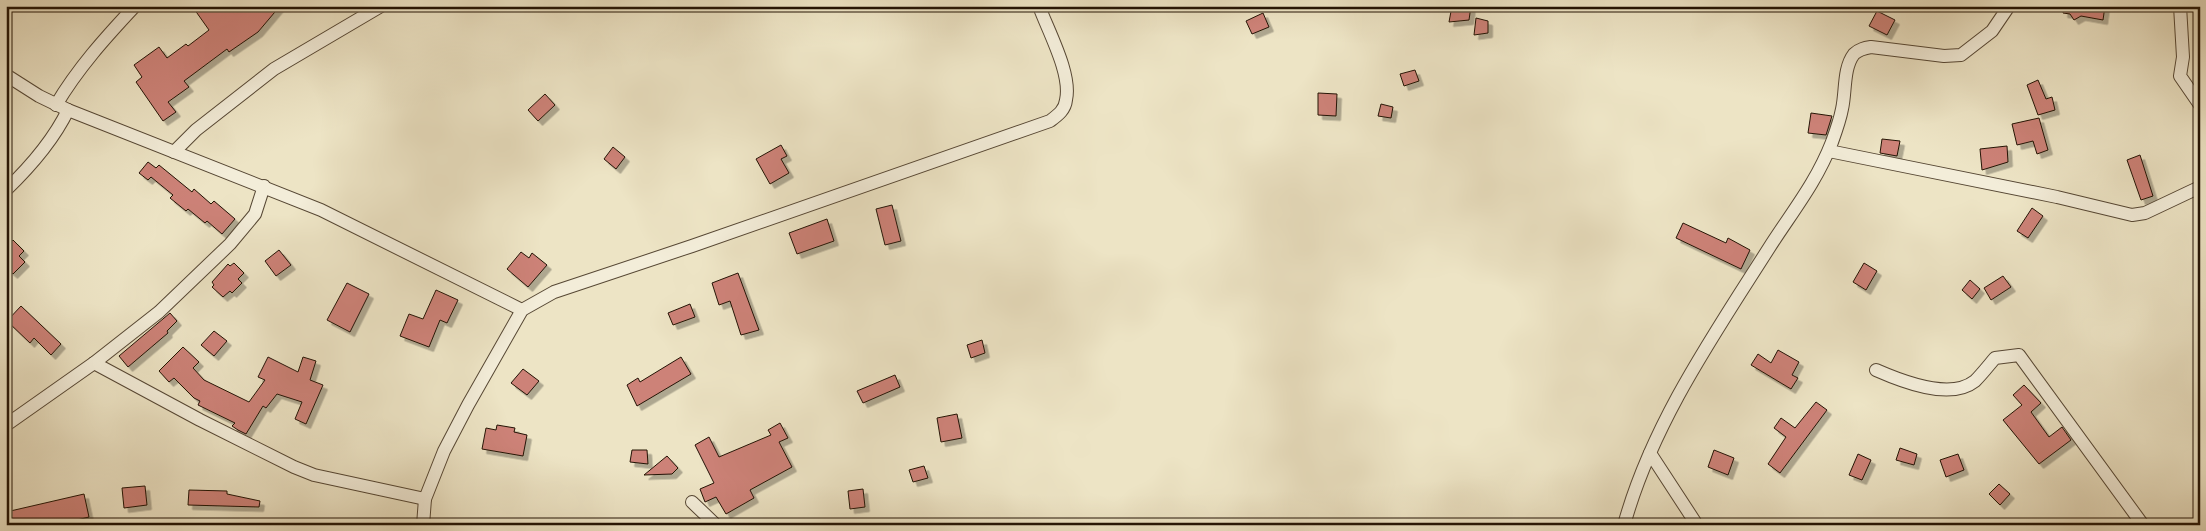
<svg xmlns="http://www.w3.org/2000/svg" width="2206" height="531" viewBox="0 0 2206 531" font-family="Alegreya,serif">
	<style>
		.building { fill: #cd8278; stroke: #231304; filter: url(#shadow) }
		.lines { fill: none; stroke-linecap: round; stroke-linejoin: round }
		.street-casing { stroke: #564734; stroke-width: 14 }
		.street { stroke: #f3edd9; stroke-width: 12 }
	</style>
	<defs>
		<filter id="shadow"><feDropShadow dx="4.5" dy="4.5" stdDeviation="0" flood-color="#0004"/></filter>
	</defs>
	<rect width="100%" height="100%" fill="#ede4c5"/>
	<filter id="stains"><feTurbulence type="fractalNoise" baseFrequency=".004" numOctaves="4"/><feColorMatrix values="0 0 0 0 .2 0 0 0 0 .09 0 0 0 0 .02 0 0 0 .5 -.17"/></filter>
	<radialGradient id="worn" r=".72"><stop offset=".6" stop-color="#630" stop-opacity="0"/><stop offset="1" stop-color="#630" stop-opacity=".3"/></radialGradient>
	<!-- building -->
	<g class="building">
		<path d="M192,6H280L258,32L229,52L227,49L184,81L189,87L168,102L176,112L163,121L136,82L142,77L134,65L159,47L167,58L186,44L188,46L209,30Z"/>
		<path d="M1452,6H1471L1469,20L1449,22Z"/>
		<path d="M2064,6H2105L2103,20L2081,16L2074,20L2070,14L2063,13Z"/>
		<path d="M1877,11L1895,20L1887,35L1869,26Z"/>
		<path d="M1263,13L1269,27L1252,34L1246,21Z"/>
		<path d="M1476,18L1488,21V33L1474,35Z"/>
		<path d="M1415,70L1419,81L1404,86L1400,74Z"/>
		<path d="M2038,80L2046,99L2052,97L2055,110L2038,115L2027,85Z"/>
		<path d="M1318,93L1337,94L1336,116L1318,115Z"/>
		<path d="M545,94L555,105L538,121L528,110Z"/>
		<path d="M1381,104L1393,107L1391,118L1378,116Z"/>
		<path d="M1811,113L1832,116L1826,135L1808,133Z"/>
		<path d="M2039,118L2048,150L2037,154L2033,141L2017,145L2012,124Z"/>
		<path d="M1882,139L1900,141L1897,156L1880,153Z"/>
		<path d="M781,145L787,156L781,159L789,173L770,184L756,159Z"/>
		<path d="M2007,146L2008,162L1982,170L1980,149Z"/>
		<path d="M613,147L625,157L616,169L604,159Z"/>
		<path d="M2140,155L2153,196L2141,200L2127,160Z"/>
		<path d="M148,162L156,168L159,165L192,192L194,189L211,204L214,201L235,219L222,234L207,221L205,223L188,209L186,211L170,198L173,195L151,177L148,180L139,173Z"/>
		<path d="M892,205L901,241L885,245L876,209Z"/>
		<path d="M2032,208L2043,216L2028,238L2017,231Z"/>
		<path d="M827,219L834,241L797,254L789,233Z"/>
		<path d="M1683,223L1726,243L1728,238L1750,250L1741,269L1676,238Z"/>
		<path d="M13,240L24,251L19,256L25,262L13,274L6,268V243L8,245Z"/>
		<path d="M279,250L291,265L276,276L265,261Z"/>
		<path d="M521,252L529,258L532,253L547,265L528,287L507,269Z"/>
		<path d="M234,263L244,273L238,279L242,283L232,293L230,291L223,297L212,287L214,285L212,282L228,264L230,266Z"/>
		<path d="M1864,263L1877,271L1866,290L1853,282Z"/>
		<path d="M738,273L759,330L741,335L730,301L719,305L712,283Z"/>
		<path d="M2003,276L2011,287L1991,300L1984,288Z"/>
		<path d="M1970,280L1980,289L1972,299L1962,290Z"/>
		<path d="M347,283L369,294L350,332L327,320Z"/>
		<path d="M436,290L458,300L447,323L440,320L429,347L400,336L409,314L423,319Z"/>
		<path d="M690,304L695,317L673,325L668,313Z"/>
		<path d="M21,306L61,344L51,355L34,338L30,343L7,321Z"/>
		<path d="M170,313L177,321L167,331L168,333L128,367L119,356Z"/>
		<path d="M214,331L227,341L214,356L201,345Z"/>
		<path d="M982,340L985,353L971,358L967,345Z"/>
		<path d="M183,347L199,362L193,368L204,380L249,402L265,380L258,377L268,357L298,372L303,357L316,361L310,380L323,385L306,424L295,419L302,402L277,394L266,408L263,406L246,434L238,430L232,426L235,423L198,405L200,401L194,398L174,378L169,382L159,371Z"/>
		<path d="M1778,350L1799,362L1792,375L1798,378L1791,389L1751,365L1758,354L1771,363Z"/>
		<path d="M681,357L691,374L637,406L627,385L638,378L640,382Z"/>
		<path d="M523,369L539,381L527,395L511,383Z"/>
		<path d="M895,375L900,387L863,403L857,391Z"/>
		<path d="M2024,385L2041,403L2031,412L2049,437L2062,427L2071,440L2039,464L2003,420L2022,405L2013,395Z"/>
		<path d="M1816,402L1827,410L1780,473L1768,464L1786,437L1774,428L1781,418L1795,428Z"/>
		<path d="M957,414L962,438L941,442L937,418Z"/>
		<path d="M780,423L788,438L779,442L792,467L750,490L754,498L726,514L716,497L705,502L700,489L714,483L695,445L709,437L719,457L771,435L768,430Z"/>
		<path d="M497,425L515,428L514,432L527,435L523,456L482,449L486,428L496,430Z"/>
		<path d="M1900,448L1917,454L1914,465L1896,460Z"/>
		<path d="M632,450H647L648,464L630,462Z"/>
		<path d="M1714,450L1734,458L1728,475L1708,467Z"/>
		<path d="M1858,454L1871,460L1862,480L1849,475Z"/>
		<path d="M1958,454L1964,470L1946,477L1940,460Z"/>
		<path d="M667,456L678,468L672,474L644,475Z"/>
		<path d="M924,466L928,478L913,482L909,470Z"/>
		<path d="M1999,484L2010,494L2000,505L1989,494Z"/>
		<path d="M145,486L147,505L124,508L122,488Z"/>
		<path d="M863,489L865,507L850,509L848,491Z"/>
		<path d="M189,490L227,491V494L260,501L259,507L188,505Z"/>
		<path d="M84,494L89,517L57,525H6V512Z"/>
	</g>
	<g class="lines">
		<!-- street casing -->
		<g class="street-casing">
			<g id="street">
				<path d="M2180,6L2183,57L2180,76L2200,105"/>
				<path d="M6,75L39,96L68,110L321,210L522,310"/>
				<path d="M56,105C78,68 105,38 135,6"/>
				<path d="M1829,151L2057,197L2132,215L2145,213L2200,187"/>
				<path d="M174,152L196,130L274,69L381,6"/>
				<path d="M6,190C31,166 53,141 68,110"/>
				<path d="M94,363L200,420L294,467L314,475L425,499"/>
				<path d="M1876,370C1901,381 1950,401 1975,381C1982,374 1989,365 1995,358L2019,355L2143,525"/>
				<path d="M6,425L94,363L159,312L230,244L255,214L264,186"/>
				<path d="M1650,453L1697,525"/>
				<path d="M692,502L716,525"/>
				<path d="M423,525L425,499L444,451L468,405L522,310L554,292L692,246L1050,121C1058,115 1065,110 1066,100C1072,74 1048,31 1039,6"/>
				<path d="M1624,525C1652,424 1713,336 1769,248C1792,212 1816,183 1832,142C1836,131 1840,120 1842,109C1846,92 1843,68 1854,54C1859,49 1865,48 1871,47L1944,56L1961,55L1992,31L2009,6"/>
			</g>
		</g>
		<!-- street -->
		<use href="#street" class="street"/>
	</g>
	<!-- margin -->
	<rect width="2206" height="531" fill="none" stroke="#ede4c5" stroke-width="25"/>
	<rect x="8" y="8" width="2191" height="516" fill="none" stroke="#231304" stroke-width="2.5"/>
	<rect x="12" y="12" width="2181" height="506" fill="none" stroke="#231304"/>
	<rect width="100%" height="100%" filter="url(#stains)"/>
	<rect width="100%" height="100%" fill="url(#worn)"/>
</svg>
